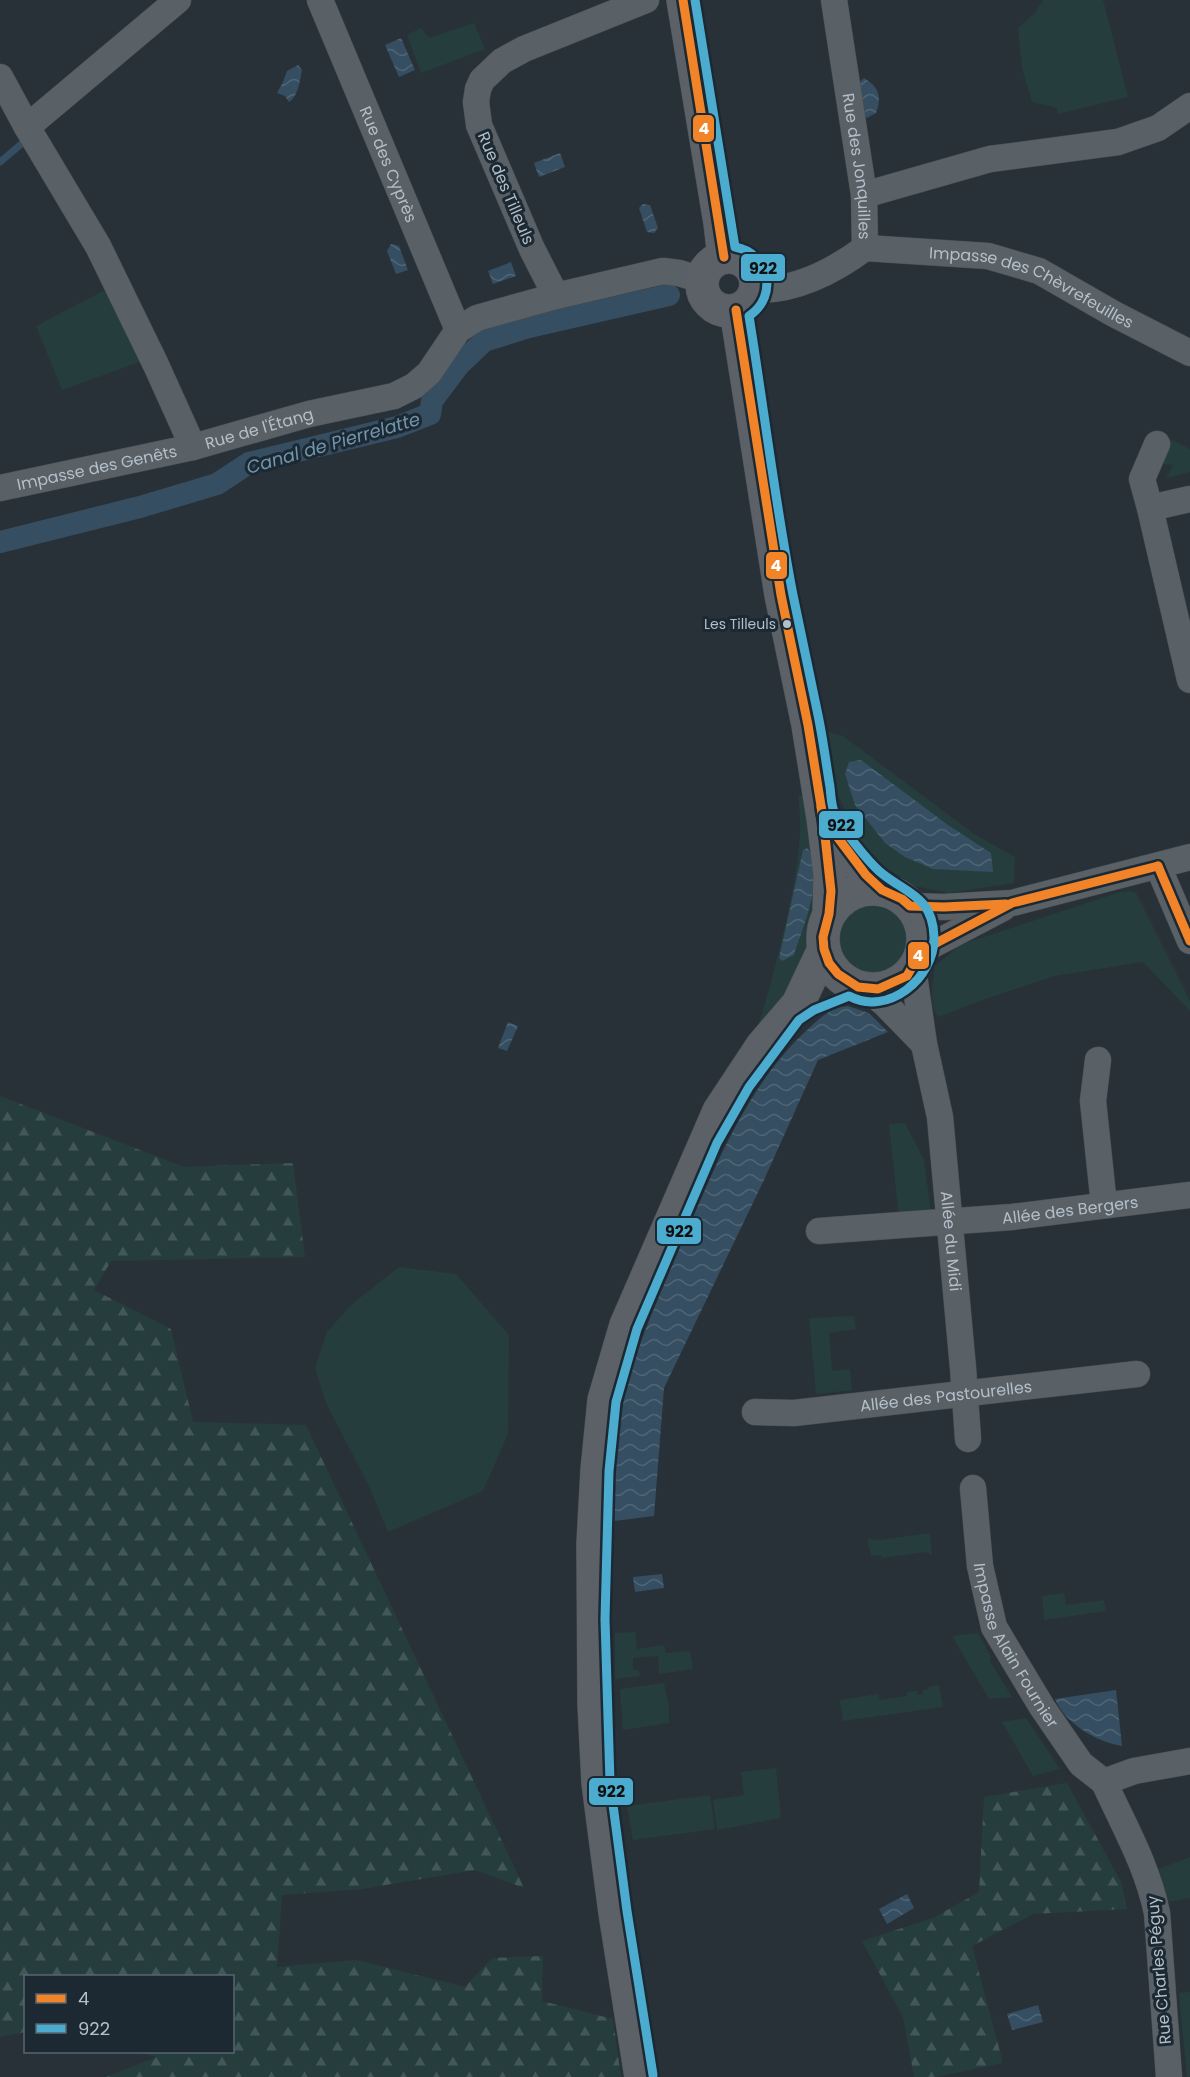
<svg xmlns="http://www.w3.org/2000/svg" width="1190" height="2077" viewBox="0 0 1190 2077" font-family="Poppins,sans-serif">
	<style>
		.green { fill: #263d3d }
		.forest { fill: url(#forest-firs) }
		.water { fill: url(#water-waves) }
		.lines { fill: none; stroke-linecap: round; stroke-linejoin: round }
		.stream { stroke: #354e61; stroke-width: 7 }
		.canal { stroke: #354e61; stroke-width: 22 }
		.minor-casing { stroke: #474d53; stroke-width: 27 }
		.major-casing { stroke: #474e55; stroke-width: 34 }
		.minor { stroke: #596066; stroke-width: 26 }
		.major { stroke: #5c6167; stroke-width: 33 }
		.bus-1-casing { stroke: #1c2933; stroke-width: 14 }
		.bus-2-casing { stroke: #1c2933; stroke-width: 14 }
		.bus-1 { stroke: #f18328; stroke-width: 9 }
		.bus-2 { stroke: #4bacd0; stroke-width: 9 }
		.bus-dot { fill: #b3bfc9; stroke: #1c2933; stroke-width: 2 }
		.labels { text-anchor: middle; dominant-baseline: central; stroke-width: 6; stroke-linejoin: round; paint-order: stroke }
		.bus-label { font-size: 14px; fill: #b3bfc9; stroke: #1c2933; text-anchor: end }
		.street-label { font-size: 16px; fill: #b3bfc9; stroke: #1c2933 }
		.water-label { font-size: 18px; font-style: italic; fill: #7195ad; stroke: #1c2933 }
		.line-badge { stroke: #1c2933; stroke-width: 2 }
		.badge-label { font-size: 16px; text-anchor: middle; font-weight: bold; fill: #fff }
		.pale-badge-label { font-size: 16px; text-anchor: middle; font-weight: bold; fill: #111 }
	</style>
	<defs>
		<pattern id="forest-firs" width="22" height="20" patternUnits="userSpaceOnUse" patternTransform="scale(1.5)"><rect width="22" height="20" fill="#263d3d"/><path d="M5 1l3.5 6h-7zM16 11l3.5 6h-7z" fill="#435758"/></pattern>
		<pattern id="water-waves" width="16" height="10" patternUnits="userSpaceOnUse" patternTransform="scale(1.5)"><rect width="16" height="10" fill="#354e61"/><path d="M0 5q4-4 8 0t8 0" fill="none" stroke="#506676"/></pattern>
	</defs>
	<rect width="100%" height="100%" fill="#293138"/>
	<!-- green -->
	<g class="green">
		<path d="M1043,0H1103L1128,97L1057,114V108L1032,102L1022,68L1018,28L1035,13Z"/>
		<path d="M474,23L485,49L421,73L407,35L421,28L429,38Z"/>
		<path d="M103,291L112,294L142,361L62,390L36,326Z"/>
		<path d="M1168,438L1190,449V472L1166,478L1173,465L1159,463Z"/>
		<path d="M828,732L843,736L974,834L1015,857L1014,883L949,893L915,886L877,862L854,830L835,789Z"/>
		<path d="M798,796H807L824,895L811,924L810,944L804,973L757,1029C770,990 779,952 788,912C796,873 804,836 798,796Z"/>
		<path d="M1130,891L1136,893L1190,1001V1011L1143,962L1054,976L988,998L938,1017C928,1004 933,981 935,966L960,945L1120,892Z"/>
		<circle cx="872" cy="940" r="36"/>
		<path d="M905,1123L924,1160L931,1213L899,1218L889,1124Z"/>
		<path d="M399,1267L456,1274L509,1335L508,1434L483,1491L388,1532L368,1484L326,1403L315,1368L327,1332L352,1304Z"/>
		<path d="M854,1316L856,1329L829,1333L832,1371L850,1369L852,1390L816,1394L809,1318Z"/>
		<path d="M930,1533L932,1555L926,1552L881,1558V1555L871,1556L867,1539L880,1540Z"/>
		<path d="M1064,1593L1066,1605L1104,1600L1106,1611L1044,1620L1042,1596Z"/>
		<path d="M635,1632L637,1649L664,1645L666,1653L690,1651L693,1669L659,1674L658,1656L633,1658V1669L639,1671L640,1676L615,1679V1633Z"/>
		<path d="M978,1633L991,1657L990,1661L1012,1697L989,1699L952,1636Z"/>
		<path d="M664,1683L669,1708V1723L623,1730L620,1689Z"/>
		<path d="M939,1685L943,1707L843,1721L840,1700L878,1694L880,1700L907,1696V1692L917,1691L918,1695L923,1694L922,1690H927L928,1687Z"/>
		<path d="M1026,1718L1060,1769L1033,1776L1002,1722Z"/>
		<path d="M776,1768L781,1818L717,1830L713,1800L744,1795L741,1772Z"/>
		<path d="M710,1795L715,1829L633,1840L627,1806Z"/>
		<path d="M1190,1857V1898L1168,1902L1159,1869Z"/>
		<path d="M1190,1992V2077H1187L1179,1993Z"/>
	</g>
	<!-- forest -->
	<g class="forest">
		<path d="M0,1096L184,1167L293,1163L305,1257L111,1261L94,1290L171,1329L193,1422L306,1425L524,1888L475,1870L362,1889L282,1895L277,1967L356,1960L465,1987L492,1958L543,1956L542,2001L613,2019L621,2077H106L157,2057L137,2052H232V1976H26L25,2032L0,2037Z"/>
		<path d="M1067,1783L1121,1882L1127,1909L1033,1914L972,1946L1003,2063L936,2077H914L903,2017L862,1941L933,1918L979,1892L984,1797Z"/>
	</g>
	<!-- water -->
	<g class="water">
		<path d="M401,38L415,70L399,77L385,45Z"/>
		<path d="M298,65L302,70C300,80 298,97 289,102L285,96L277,93L283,82L287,71Z"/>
		<path d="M864,78C879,87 882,97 876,113L867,118L865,116L859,83Z"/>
		<path d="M560,153L565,167L539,177L534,163Z"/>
		<path d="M643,204L650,205L658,228L654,233L647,232L639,208Z"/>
		<path d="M391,244L399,246L408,270L396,274L387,251Z"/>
		<path d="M511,262L516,276L493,284L488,271Z"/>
		<path d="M861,760L948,825L991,853L993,872L933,869L905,857L885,843L855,805L845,774L849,762Z"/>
		<path d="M807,848C828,871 802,929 794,955L782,961L779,958L803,850Z"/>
		<path d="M848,1006L869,1013L888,1032L818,1060L763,1182L664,1388L654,1516L614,1521C613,1479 616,1440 624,1399C636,1345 660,1295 681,1245C714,1170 745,1088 806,1031C818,1020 830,1007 848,1006Z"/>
		<path d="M508,1022L518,1026L507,1051L498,1048Z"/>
		<path d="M662,1574L664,1588L635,1592L633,1577Z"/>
		<path d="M1116,1690L1122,1746C1096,1742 1065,1723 1055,1699Z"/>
		<path d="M907,1894L914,1908L887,1924L879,1909Z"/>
		<path d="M1038,2005L1043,2022L1012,2030L1007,2014Z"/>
	</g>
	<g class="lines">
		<!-- stream -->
		<path class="stream" d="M0,162L26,140"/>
		<!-- canal -->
		<path class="canal" d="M0,542L140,507L217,484L249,463L397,427L430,414L432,401L459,365L484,341L529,327L669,295"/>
		<!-- minor casing -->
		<g class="minor-casing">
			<g id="minor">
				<path id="s1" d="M320,0L458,330"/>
				<path id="s2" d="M834,0L864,195L865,248"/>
				<path d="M0,77L27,127L98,246L156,365L193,447"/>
				<path d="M27,127L178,0"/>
				<path d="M864,195L990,159L1118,142L1158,128L1190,106"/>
				<path id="s3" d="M865,248L988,256L1039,271L1114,314L1190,353"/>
				<path d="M755,290C795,291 834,271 865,248"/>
				<path d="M556,296L532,249L479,125L476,102L478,89L482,80L502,61L524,49L646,0"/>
				<path id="s4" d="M0,488L193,447L309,414L394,396L414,386L429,373L458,330L477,318L556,296L663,271L679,273L702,280"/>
				<path d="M1190,499L1150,508L1190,680"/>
				<path d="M1150,508L1142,479L1157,444"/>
				<path d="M1158,866L1190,941"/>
				<path d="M910,906L944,907L1012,903L1190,857"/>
				<path d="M921,951L1003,908"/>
				<path id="s5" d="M913,968L924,1044L940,1117L963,1368L968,1439"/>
				<path d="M867,989L885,1004L924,1044"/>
				<path d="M1098,1060L1093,1101L1104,1205"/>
				<path id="s6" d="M819,1231L1012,1217L1190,1195"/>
				<path id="s7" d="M755,1412L794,1413L1137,1374"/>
				<path id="s8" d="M973,1488L980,1566L994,1627L1042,1707L1081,1764L1104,1782"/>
				<path d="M1169,2077L1157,1913C1147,1865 1124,1826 1104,1782L1134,1771L1190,1761"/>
			</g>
		</g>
		<!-- major casing -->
		<g class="major-casing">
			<g id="major">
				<path d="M683,0L720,223L724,257"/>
				<circle cx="729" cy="284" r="27"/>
				<path d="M736,310L781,595L808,725L823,818L830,874L829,914"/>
				<path d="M824,819L866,875L882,890"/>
				<circle cx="873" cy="939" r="50"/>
				<path d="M641,2077L615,1913L598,1783L594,1704L593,1544L597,1470L604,1400L626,1325L719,1111L762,1046L798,1004L824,949"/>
			</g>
		</g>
		<!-- minor -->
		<use href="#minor" class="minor"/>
		<!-- major -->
		<use href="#major" class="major"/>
		<!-- bus-1 casing -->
		<g class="bus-1-casing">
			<g id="bus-1">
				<path d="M683,0L724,257"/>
				<path d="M736,310L781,595L808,725L823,818L831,891L829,914L823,937L824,949L829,963L838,974L858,987L878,989L907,976L921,951L1012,903L1158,866"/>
				<path d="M821,807L823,818L866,875L882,890L902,899L910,906L944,907L1006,904"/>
				<path d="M1158,866L1190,941"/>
			</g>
		</g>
		<!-- bus-2 casing -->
		<g class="bus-2-casing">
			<path id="bus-2" d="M653,2075L627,1911L610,1782L605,1619L609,1471L616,1402L637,1329L717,1143L749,1087L799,1020L814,1010L849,996C888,1017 935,978 934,937C933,895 904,893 879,871C867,860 841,828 835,814C831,806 831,795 830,787C826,763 823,739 818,715C810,675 801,635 793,595C775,502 764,409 749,316C779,296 769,253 735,247L695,0"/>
		</g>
		<!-- bus-1 -->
		<use href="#bus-1" class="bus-1"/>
		<!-- bus-2 -->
		<use href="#bus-2" class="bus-2"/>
	</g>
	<!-- markers -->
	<circle class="bus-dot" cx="787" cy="624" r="5"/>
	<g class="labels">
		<!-- bus labels -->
		<g class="bus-label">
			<text x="776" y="624">Les Tilleuls</text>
		</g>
		<!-- street labels -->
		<g class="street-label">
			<text stroke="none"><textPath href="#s1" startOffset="178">Rue des Cyprès</textPath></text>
			<text stroke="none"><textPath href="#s2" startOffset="168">Rue des Jonquilles</textPath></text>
			<text transform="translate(506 188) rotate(67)">Rue des Tilleuls</text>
			<text stroke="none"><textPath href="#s3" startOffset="174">Impasse des Chèvrefeuilles</textPath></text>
			<text stroke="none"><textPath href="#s4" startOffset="266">Rue de l'Étang</textPath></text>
			<text stroke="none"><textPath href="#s4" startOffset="99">Impasse des Genêts</textPath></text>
			<text stroke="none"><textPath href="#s6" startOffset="252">Allée des Bergers</textPath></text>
			<text stroke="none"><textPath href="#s5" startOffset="276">Allée du Midi</textPath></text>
			<text stroke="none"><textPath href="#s7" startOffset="192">Allée des Pastourelles</textPath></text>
			<text stroke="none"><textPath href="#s8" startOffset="166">Impasse Alain Fournier</textPath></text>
			<text transform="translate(1159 1970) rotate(-95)">Rue Charles Péguy</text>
		</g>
		<!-- water labels -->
		<g class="water-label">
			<text transform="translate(333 443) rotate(-16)">Canal de Pierrelatte</text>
		</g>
	</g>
	<g class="line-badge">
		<rect x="692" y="114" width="23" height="29" rx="6" fill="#f18328"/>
		<rect x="740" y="253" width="46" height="29" rx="6" fill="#4bacd0"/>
		<rect x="765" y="551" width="23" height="29" rx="6" fill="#f18328"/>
		<rect x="818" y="810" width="46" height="29" rx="6" fill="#4bacd0"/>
		<rect x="907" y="941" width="23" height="29" rx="6" fill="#f18328"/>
		<rect x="656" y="1217" width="46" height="28" rx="6" fill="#4bacd0"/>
		<rect x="588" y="1777" width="46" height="29" rx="6" fill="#4bacd0"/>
	</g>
	<g class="badge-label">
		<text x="704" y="134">4</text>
		<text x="776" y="571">4</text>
		<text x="918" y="961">4</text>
	</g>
	<g class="pale-badge-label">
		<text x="763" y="274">922</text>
		<text x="841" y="831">922</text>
		<text x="679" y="1237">922</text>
		<text x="611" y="1797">922</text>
	</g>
	<!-- legend -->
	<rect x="24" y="1975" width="210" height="78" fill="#1c2933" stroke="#58656f" stroke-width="1.5"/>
	<rect x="36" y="1994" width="30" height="9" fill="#f18328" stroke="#58656f" stroke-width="1.5"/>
	<text x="78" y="2005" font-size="18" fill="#b3bfc9">4</text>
	<rect x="36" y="2024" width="30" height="9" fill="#4bacd0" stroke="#58656f" stroke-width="1.5"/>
	<text x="78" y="2035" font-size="18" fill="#b3bfc9">922</text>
</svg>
